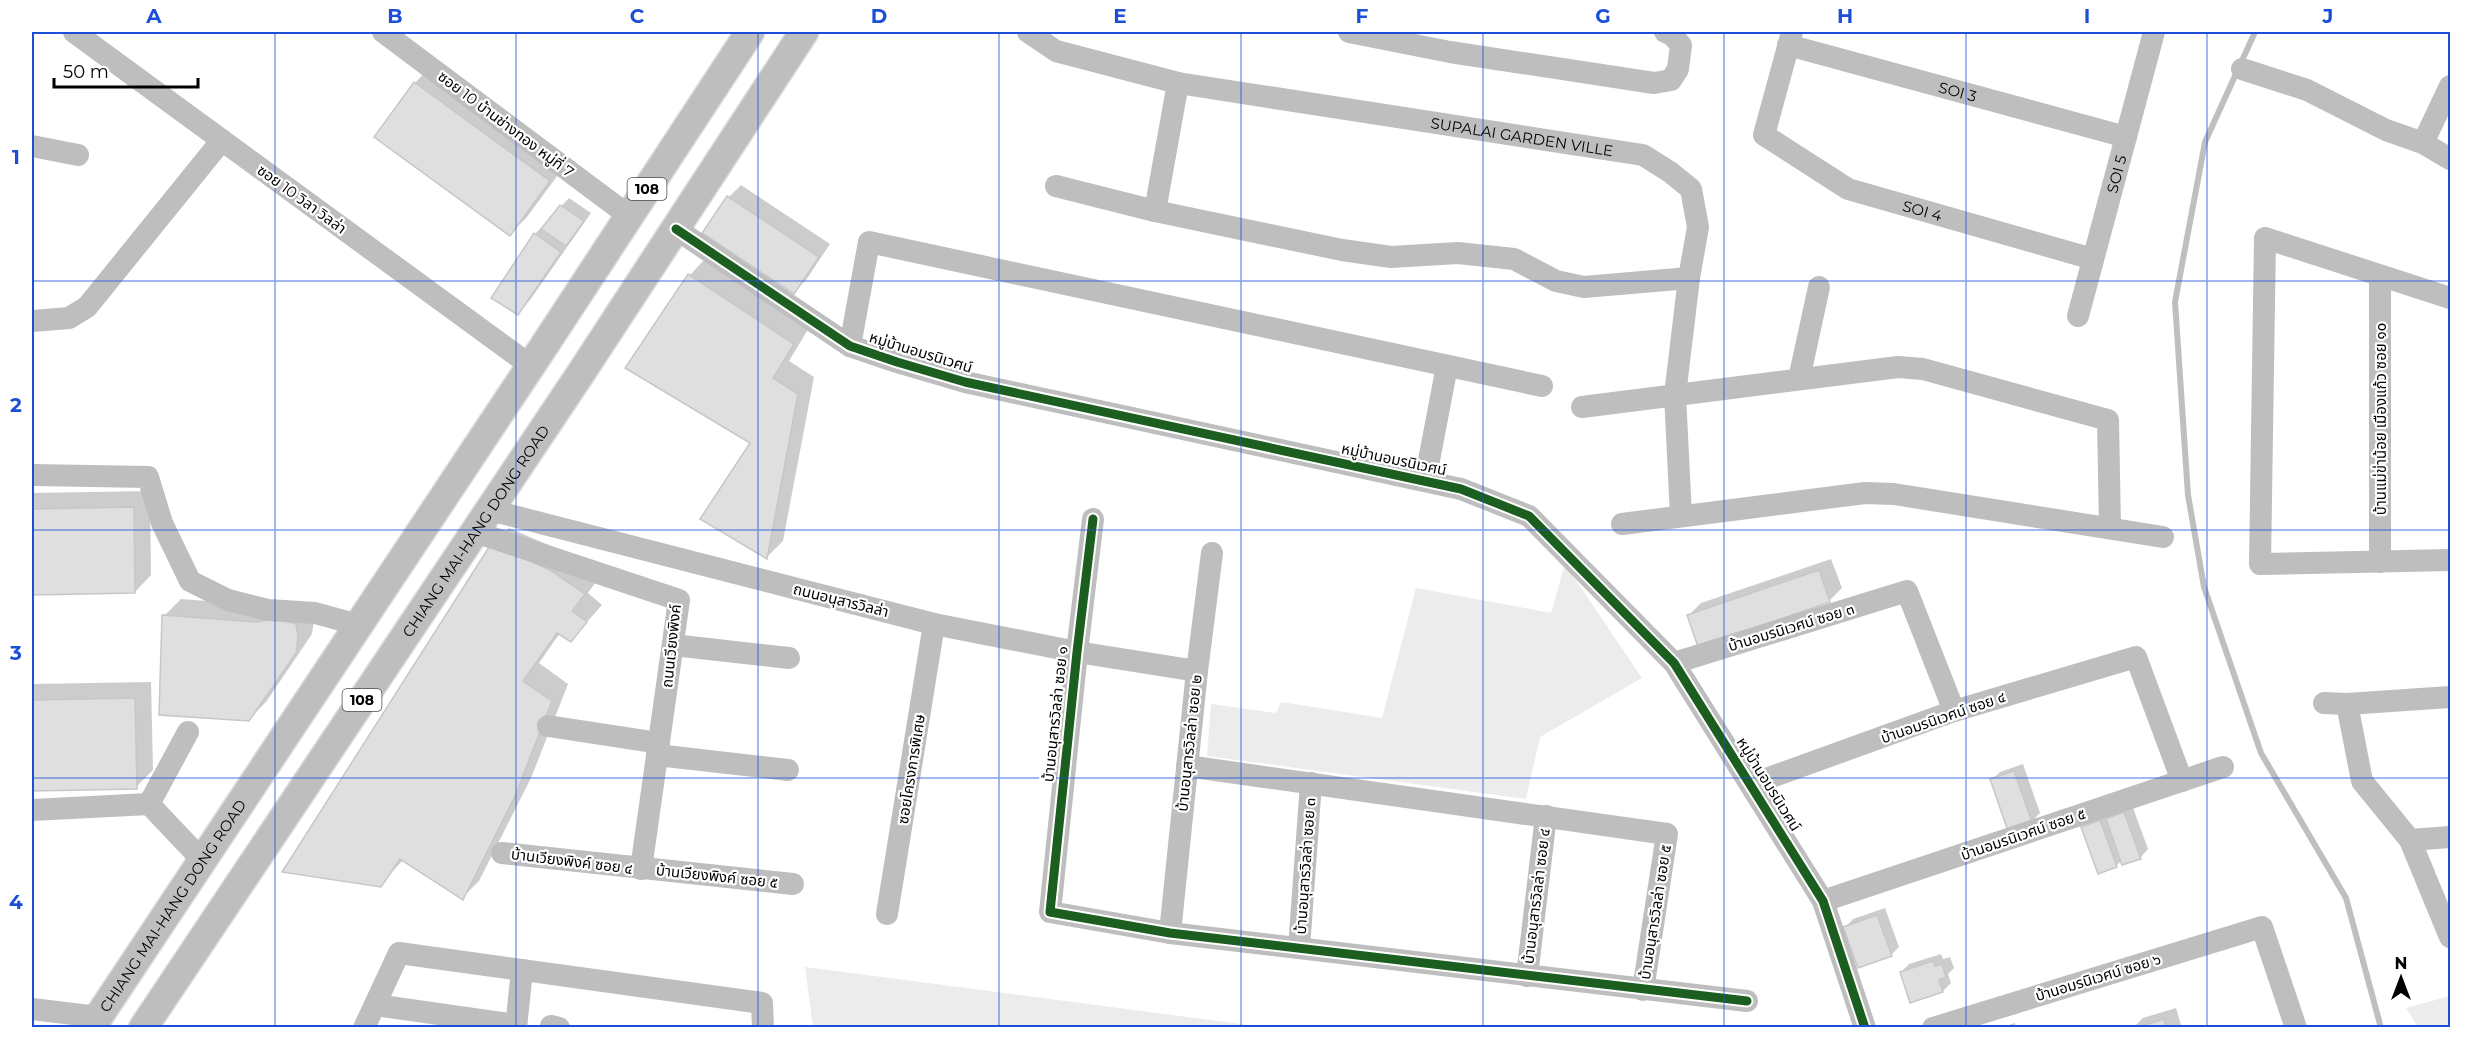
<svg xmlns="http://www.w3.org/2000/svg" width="2482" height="1059" viewBox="0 0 2482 1059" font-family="Montserrat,'Noto Sans Thai',sans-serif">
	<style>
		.green { fill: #ececec }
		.shadow { fill: #0003 }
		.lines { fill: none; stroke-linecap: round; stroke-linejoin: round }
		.stream { stroke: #bfbfbf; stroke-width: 6 }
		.building { fill: #dfdfdf; stroke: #c7c7c7; stroke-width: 1.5 }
		.major-casing { stroke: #dbdbdb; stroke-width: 31 }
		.minor { stroke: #bebebe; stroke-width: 22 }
		.major { stroke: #bebebe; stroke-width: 28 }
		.cycleway-casing { stroke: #fff; stroke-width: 13 }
		.cycleway { stroke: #1b5e20; stroke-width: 9 }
		.grid { fill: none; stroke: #1d4ed8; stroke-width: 1.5; stroke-opacity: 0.55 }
		.labels { text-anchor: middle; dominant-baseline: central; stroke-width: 4.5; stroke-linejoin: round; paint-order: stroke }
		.shield { fill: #fff; stroke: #4c4c4c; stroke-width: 1.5 }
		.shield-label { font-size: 14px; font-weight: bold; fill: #000 }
		.street-label { font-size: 15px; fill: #000; stroke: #fff }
		.neatline { fill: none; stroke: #1d4ed8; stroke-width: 2 }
		.grid-label { font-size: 20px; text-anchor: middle; font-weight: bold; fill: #1d4ed8 }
	</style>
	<rect width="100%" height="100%" fill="#fff"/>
	<!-- green -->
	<g class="green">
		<path d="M1565,564L1642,678L1540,737L1526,799L1207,756L1211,704L1276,713L1281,702L1382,718L1416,588L1551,613Z"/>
		<path d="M805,967L1264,1027H813Z"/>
		<path d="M2450,996V1027H2418L2406,1008Z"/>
	</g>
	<!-- shadow -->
	<g class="shadow">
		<path d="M431,66L566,164L527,217L510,234L415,83Z"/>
		<path d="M741,185L830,244L806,280L794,292L729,197Z"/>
		<path d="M569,198L591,213L530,300L518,313L535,234Z"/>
		<path d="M706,258L810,326L789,361L814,377L783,541L766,558L752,442L627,368L690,275Z"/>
		<path d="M150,491L151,575L135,592L32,593V493Z"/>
		<path d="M509,528L567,553L600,576L588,593L602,605L571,640L560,633L539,663L568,684L531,778L479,881L462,898L404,859L380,885L493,545Z"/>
		<path d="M1831,559L1842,588L1829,601L1689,615L1701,603Z"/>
		<path d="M181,599L274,606L314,620L312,634L266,702L249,719L164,616Z"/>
		<path d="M151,682L153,770L136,787L32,789V684Z"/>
		<path d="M2023,764L2040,813L2032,821L1992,780L2000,772Z"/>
		<path d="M2132,805L2148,849L2140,858L2122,860L2116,866L2083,828L2091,819L2108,813L2110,817L2116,811Z"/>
		<path d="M1885,908L1899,947L1891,955L1845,928L1853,919Z"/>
		<path d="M1941,954L1943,959L1950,957L1954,968L1948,974L1951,983L1943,991L1901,972L1909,964Z"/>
		<path d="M2176,1008L2182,1028H2133L2143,1018Z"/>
		<path d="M2015,1023L2016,1028H2000Z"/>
	</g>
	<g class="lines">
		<!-- stream -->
		<path class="stream" d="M2255,32L2205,142L2175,302L2188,495L2204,587L2261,753L2346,898L2381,1028"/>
	</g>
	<!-- building -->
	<g class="building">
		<path d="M414,82L550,181L510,236L374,137Z"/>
		<path d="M727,196L819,257L794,294L702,233Z"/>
		<path d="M560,205L584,221L566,246L541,229Z"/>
		<path d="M534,233L561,252L518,315L491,298Z"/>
		<path d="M688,274L794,344L773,378L798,394L767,559L700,519L750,443L625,368Z"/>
		<path d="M134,507L135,593L32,595V509Z"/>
		<path d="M491,544L550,570L585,594L572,611L587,622L571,642L557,633L523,681L552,701L515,796L463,900L400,859L381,887L282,872Z"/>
		<path d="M1819,570L1830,602L1698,647L1687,615Z"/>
		<path d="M162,615L257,622L275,618L296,624L298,637L296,653L249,721L159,715Z"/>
		<path d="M135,698L137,789L32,791V700Z"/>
		<path d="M2014,771L2032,822L2008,831L1990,779Z"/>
		<path d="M2124,812L2141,859L2122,865L2106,819Z"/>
		<path d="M2100,820L2117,867L2098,874L2081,827Z"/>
		<path d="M1877,915L1892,956L1858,968L1843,927Z"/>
		<path d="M1933,961L1935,966L1942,964L1946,977L1939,980L1943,992L1910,1003L1900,972Z"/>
		<path d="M2164,1019L2166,1028H2136Z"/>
	</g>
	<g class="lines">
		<!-- major casing -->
		<g class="major-casing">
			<g id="major">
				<path id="s5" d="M91,1028L544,346L750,32"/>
				<path id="s6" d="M143,1028L581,373L804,32"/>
			</g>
		</g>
		<!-- minor -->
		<g class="minor">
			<path d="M74,32L531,366"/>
			<path d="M383,32L629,216"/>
			<path id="s1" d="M1028,32L1056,51L1178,83L1643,155L1670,172L1691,189L1698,227L1689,278L1675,395L1681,516"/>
			<path d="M1349,32L1450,52L1654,83L1671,80L1678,69L1681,45L1672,35L1665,32"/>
			<path id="s2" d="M1792,32L1764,135L1848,189L2093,259"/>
			<path id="s3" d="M1788,45L2126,137"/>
			<path d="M2242,69L2307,90L2386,130L2423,143L2450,159"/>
			<path d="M2423,143L2450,86"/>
			<path d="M32,146L78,155"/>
			<path d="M1056,186L1155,211L1342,250L1391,257L1458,253L1514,259L1556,281L1584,287L1689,278"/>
			<path d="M1155,211L1178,83"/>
			<path d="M676,229L850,346L897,362L965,382L1461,489L1529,516L1674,663L1823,901L1865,1028"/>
			<path d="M2380,276V562"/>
			<path d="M2450,298L2265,238L2260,564L2450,560"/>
			<path id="s4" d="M2078,316L2154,32"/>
			<path d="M32,321L69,318L87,307L222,140"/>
			<path d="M850,346L869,242L1542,386"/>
			<path d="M1799,379L1819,287"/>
			<path d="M1582,407L1898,367L1923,369L2108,420L2110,528"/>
			<path d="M32,475L148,477L162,523L190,581L228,600L268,610L315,613L359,625"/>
			<path d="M1425,481L1447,366"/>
			<path d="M490,510L934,624L1077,652L1197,671"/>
			<path d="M1093,519L1077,652L1050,912L1170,933L1747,1001"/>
			<path d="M1622,524L1865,493L1894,494L2163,537"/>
			<path d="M475,532L679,600L641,869"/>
			<path d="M673,645L789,658"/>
			<path d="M1674,663L1907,591L1954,711"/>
			<path d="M2324,703L2347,704L2450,697"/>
			<path d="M2347,704L2362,781L2410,840L2450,937"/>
			<path d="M548,726L659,743"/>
			<path d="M188,732L149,804L202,860"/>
			<path d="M657,755L788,770"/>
			<path d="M1187,766L1667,834L1643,990"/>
			<path d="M1752,784L1954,711L2136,657L2182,781"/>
			<path d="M32,810L149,804"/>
			<path d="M2410,840L2450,837"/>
			<path d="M502,853L793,884"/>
			<path d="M1823,901L2223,767"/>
			<path d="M887,914L934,624"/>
			<path d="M1170,933L1197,671L1212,553"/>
			<path d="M1299,948L1311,783"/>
			<path d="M1527,976L1546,816"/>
			<path d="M375,1005L516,1025"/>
			<path d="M32,1009L98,1017"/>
			<path d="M551,1026L559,1028"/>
			<path d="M364,1028L399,953L762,1003L763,1028"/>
			<path d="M516,1028L522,970"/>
			<path d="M1933,1028L2262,927L2296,1028"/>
		</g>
		<!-- major -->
		<use href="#major" class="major"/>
		<!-- cycleway casing -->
		<g class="cycleway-casing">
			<g id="cycleway">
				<path d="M676,229L850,346L897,362L965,382L1461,489L1529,516L1674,663L1823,901L1865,1028"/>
				<path d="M1093,519L1077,652L1050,912L1170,933L1747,1001"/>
			</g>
		</g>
		<!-- cycleway -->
		<use href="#cycleway" class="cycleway"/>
	</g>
	<!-- grid -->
	<path class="grid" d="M275,32V1028M516,32V1028M758,32V1028M999,32V1028M1241,32V1028M1483,32V1028M1724,32V1028M1966,32V1028M2207,32V1028M32,281H2450M32,530H2450M32,778H2450"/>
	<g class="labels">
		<!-- shield labels -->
		<g class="shield">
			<rect x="627.5" y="178" width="39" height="22" rx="4.5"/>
			<rect x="342.5" y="689" width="39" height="22" rx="4.5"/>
		</g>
		<g class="shield-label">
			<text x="647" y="189">108</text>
			<text x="362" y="700">108</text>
		</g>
		<!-- street labels -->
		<g class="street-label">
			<text stroke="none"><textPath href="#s3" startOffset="176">SOI 3</textPath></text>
			<text transform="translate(506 124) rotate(37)">ซอย 10 บ้านช่างทอง หมู่ที่ 7</text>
			<text stroke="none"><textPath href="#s1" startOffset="508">SUPALAI GARDEN VILLE</textPath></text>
			<text stroke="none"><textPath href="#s4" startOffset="147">SOI 5</textPath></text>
			<text transform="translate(302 199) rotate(36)">ซอย 10 วิลา วิลล่า</text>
			<text stroke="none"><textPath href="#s2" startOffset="284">SOI 4</textPath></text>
			<text transform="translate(921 352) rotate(17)">หมู่บ้านอมรนิเวศน์</text>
			<text transform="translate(2380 419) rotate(-90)">บ้านแม่ข่าน้อย เมืองแก้ว ซอย ๑๐</text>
			<text transform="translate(1394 459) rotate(12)">หมู่บ้านอมรนิเวศน์</text>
			<text stroke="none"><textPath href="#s6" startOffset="598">CHIANG MAI-HANG DONG ROAD</textPath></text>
			<text transform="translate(841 600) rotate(14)">ถนนอนุสารวิลล่า</text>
			<text transform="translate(1791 627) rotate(-17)">บ้านอมรนิเวศน์ ซอย ๓</text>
			<text transform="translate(671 646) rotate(-84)">ถนนเวียงพิงค์</text>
			<text transform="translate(1055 714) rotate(-84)">บ้านอนุสารวิลล่า ซอย ๑</text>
			<text transform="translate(1943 717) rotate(-19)">บ้านอมรนิเวศน์ ซอย ๔</text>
			<text transform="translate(1189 743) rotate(-84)">บ้านอนุสารวิลล่า ซอย ๒</text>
			<text transform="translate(911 769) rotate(-81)">ซอยโครงการพิเศษ</text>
			<text transform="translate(1769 784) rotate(58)">หมู่บ้านอมรนิเวศน์</text>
			<text transform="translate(2023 834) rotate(-19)">บ้านอมรนิเวศน์ ซอย ๕</text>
			<text transform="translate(572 861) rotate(7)">บ้านเวียงพิงค์ ซอย ๔</text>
			<text transform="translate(1305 866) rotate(-86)">บ้านอนุสารวิลล่า ซอย ๓</text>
			<text transform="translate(717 876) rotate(6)">บ้านเวียงพิงค์ ซอย ๕</text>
			<text transform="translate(1536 896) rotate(-83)">บ้านอนุสารวิลล่า ซอย ๔</text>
			<text stroke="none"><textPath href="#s5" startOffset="147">CHIANG MAI-HANG DONG ROAD</textPath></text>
			<text transform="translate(1655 912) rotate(-81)">บ้านอนุสารวิลล่า ซอย ๕</text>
			<text transform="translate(2098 977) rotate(-17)">บ้านอมรนิเวศน์ ซอย ๖</text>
		</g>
	</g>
	<!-- border -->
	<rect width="2482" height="1059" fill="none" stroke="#ffffff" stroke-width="66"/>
	<!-- north arrow -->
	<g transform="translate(2401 978)" stroke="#ffffff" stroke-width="4.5" paint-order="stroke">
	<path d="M0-4.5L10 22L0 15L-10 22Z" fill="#000000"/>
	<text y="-9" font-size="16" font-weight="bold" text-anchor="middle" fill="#000000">N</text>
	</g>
	<!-- scale -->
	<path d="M54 78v9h144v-9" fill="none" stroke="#000000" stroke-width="3"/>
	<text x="63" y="78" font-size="18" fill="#000000" stroke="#ffffff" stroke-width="4.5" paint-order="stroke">50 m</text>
	<rect x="33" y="33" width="2416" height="993" class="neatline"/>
	<g class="grid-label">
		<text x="154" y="23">A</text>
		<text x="395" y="23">B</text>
		<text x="637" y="23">C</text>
		<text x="879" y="23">D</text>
		<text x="1120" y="23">E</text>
		<text x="1362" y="23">F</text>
		<text x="1603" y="23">G</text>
		<text x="1845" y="23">H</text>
		<text x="2087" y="23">I</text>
		<text x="2328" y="23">J</text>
		<text x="16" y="164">1</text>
		<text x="16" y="412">2</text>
		<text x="16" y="660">3</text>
		<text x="16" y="909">4</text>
	</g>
</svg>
